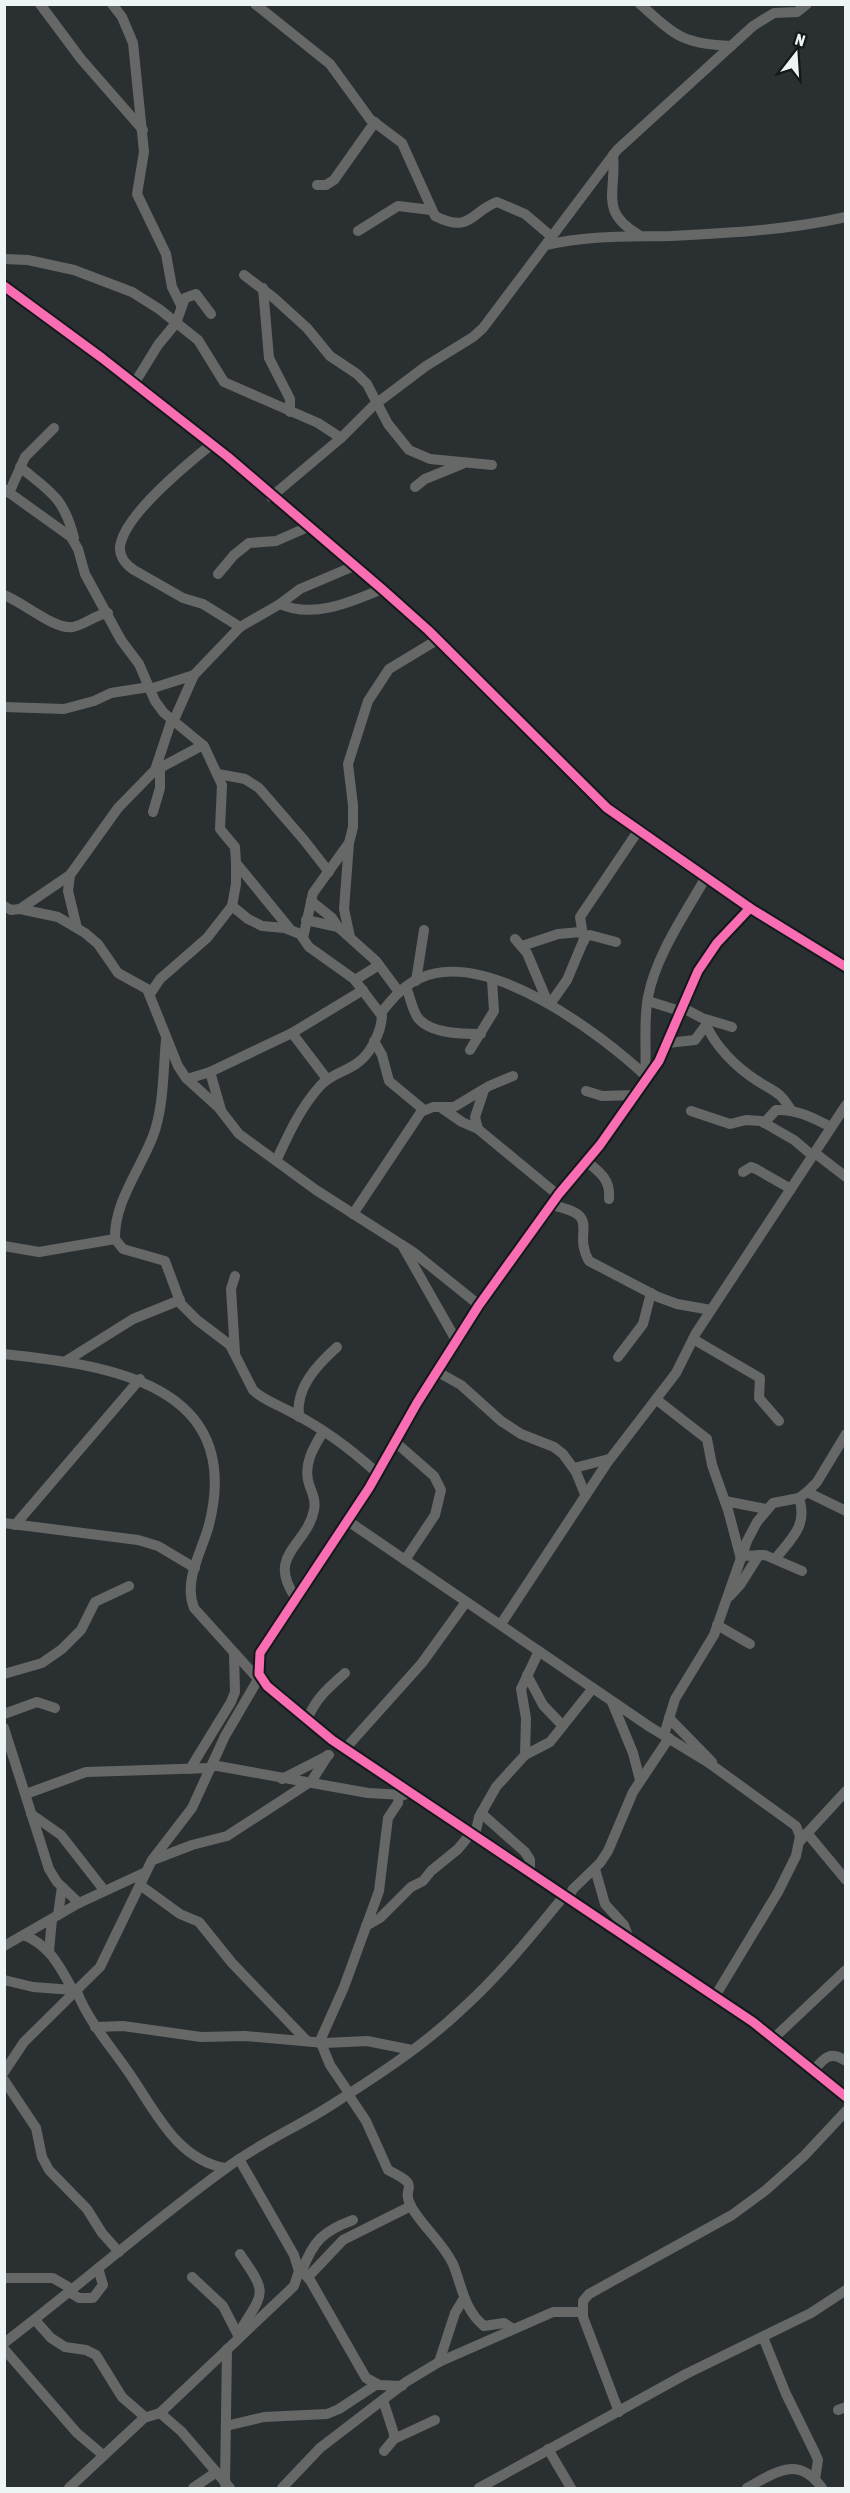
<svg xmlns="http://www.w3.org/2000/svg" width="850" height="2493" viewBox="0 0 850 2493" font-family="'Asap Condensed',sans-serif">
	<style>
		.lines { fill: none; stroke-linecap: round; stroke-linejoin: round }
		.street { stroke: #666868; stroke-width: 10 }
		.cycleway-casing { stroke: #141819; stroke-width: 13 }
		.cycleway { stroke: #f96db3; stroke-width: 9 }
	</style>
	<rect width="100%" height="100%" fill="#2a3031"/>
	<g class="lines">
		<!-- street -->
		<g class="street">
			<path d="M40,4L81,59L143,130"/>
			<path d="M112,4L122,17L133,43L144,152L137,194L166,254L172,287L181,305"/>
			<path d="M255,4L330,64L370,119L402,143L435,216C471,234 470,212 497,202L525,214L552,237"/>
			<path d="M640,4C676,36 682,44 731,46"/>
			<path d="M613,155C617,192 598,211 639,235"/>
			<path d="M317,185H326L334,180L375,122"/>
			<path d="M358,231L398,206L431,210"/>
			<path d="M547,245C588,235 630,237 671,236C730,233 788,230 846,217"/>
			<path d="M4,259L28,260L74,270L132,292L159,309L198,340L224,382L318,423L341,438"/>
			<path d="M244,275L274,298L307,328L330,356L357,374L367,384L388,424L409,450L430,459L492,465"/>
			<path d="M4,286L102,358L228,457L382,589L428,630L607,808L750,908L846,967"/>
			<path d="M263,288L269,358L290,399V412"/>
			<path d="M134,384L158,345L176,323L185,298L196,294L211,314"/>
			<path d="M212,444C187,464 129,512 121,542C117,554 125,564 134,570L183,598L203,604L240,627"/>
			<path d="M20,467C51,492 64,498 74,538"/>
			<path d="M415,487L425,479L462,464"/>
			<path d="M4,489L71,537L78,549L85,574L121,640L139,664L155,701L164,713L204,746L222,785L220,829L235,847L236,863L290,929"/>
			<path d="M9,493L25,457L54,428"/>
			<path d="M271,497L341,438L373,406L426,366L473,337L483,328L617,150L753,26L774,13L797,12L807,4"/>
			<path d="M218,574L234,555L249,543L276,541L308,527"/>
			<path d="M4,595C23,602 54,630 73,627C86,624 95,615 108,613"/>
			<path d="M280,604C313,619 351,602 382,589"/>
			<path d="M150,689L194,675"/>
			<path d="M4,707L64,709L94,701L111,693L149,687"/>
			<path d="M174,720L194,675L240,627L280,604L300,589L354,566"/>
			<path d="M156,770L203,745"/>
			<path d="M218,774L245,779L259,788L304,840L329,872"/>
			<path d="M153,812L160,788V767"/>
			<path d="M349,843L344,909L350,937"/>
			<path d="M311,901L332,918L338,927"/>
			<path d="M4,906L11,910L20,909L70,875"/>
			<path d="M232,906L248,919L262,926L285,928L300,934L309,947L354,979L382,1016C381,1033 370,1055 356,1064C344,1072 330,1075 320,1086C301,1107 289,1133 277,1159"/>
			<path d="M750,908L717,943L698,971L659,1061L600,1145L558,1195L479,1305L417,1403L369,1488L260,1653L259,1674L267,1686L332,1740L753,2022L846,2097"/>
			<path d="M20,909L58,917L85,933L98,944L118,973L147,989L178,1066L186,1078L218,1107L239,1134L316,1190L413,1252L479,1305"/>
			<path d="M306,920L338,927L376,961L399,992"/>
			<path d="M77,928L68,891L70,875L118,808L155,770L172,719"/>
			<path d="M303,938L313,893L349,843L353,827V805L348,764L368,701L389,669L437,640"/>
			<path d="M515,939L527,953L548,1003"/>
			<path d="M584,941L580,917L638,831"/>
			<path d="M522,946L558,934L581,932"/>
			<path d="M355,980L379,965"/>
			<path d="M416,981L424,930"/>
			<path d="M406,987C410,996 412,1010 418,1018C431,1034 463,1034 481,1034"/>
			<path d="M150,994L160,979L207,938L232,906L236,884V863"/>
			<path d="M648,1001L680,1011"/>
			<path d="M550,1004L567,980L585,937L590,935L616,942"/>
			<path d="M681,1007L702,1018L732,1027"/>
			<path d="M381,1013C392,999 402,987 418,979C486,946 601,1034 648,1078"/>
			<path d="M706,1025C716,1047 736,1067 756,1080C774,1092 779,1090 791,1110"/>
			<path d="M292,1033L327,1079"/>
			<path d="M166,1040C163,1071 164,1107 153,1136C140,1170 114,1202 115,1239L123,1249L165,1261L181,1304L197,1320L230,1345L253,1390C263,1400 277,1404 289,1411C321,1427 351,1449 377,1473"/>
			<path d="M374,1041L382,1055L389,1081L424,1110"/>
			<path d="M668,1043L695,1040L709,1021"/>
			<path d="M470,1050L494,1011L492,980"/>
			<path d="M210,1072L221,1110"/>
			<path d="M645,1075C647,1050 643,1022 648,997C656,955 685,914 706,877"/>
			<path d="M187,1079L210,1072L292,1033L363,990"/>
			<path d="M586,1091L602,1096L636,1095"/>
			<path d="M443,1109L462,1122L478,1129L558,1195"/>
			<path d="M691,1111L730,1124L746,1120L761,1121L794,1140L813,1156"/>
			<path d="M764,1123L776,1110C797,1109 813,1118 831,1127"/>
			<path d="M478,1129L475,1117L484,1090"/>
			<path d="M815,1153L846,1177"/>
			<path d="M586,1161C600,1172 611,1180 609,1199"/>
			<path d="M743,1172L751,1167L756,1169L791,1189"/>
			<path d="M551,1205C605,1216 571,1230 589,1261L658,1297L677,1304L711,1310"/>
			<path d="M353,1214L421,1112L433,1107H454L489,1086L513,1076"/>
			<path d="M402,1245L456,1340"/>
			<path d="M4,1246L39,1252L115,1239"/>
			<path d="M693,1339L760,1378L759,1398L779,1421"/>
			<path d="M235,1353L231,1289L235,1276"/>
			<path d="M4,1354C107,1365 245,1383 209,1525C202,1551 183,1581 194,1608L258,1679"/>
			<path d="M618,1357L643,1324L651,1293"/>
			<path d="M66,1361L133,1319L180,1300"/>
			<path d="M436,1371L461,1385L501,1421L521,1434L554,1447L563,1454L576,1472L585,1494"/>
			<path d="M657,1400L707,1439L712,1465L728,1510L741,1559"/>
			<path d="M299,1417C295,1388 317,1365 337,1347"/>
			<path d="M394,1441L434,1476L441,1490L435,1515L405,1560"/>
			<path d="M574,1468L609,1459"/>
			<path d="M807,1492L846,1511"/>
			<path d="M725,1501L766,1509"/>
			<path d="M348,1521L650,1727L709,1763L796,1826L800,1836L796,1856L778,1892L714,1998"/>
			<path d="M4,1523L138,1540L158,1546L195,1568"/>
			<path d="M15,1525L140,1379"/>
			<path d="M741,1556L765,1555L802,1571"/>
			<path d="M776,1558C792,1538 808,1525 799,1498"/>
			<path d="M730,1596L740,1585L759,1555"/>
			<path d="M295,1597C266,1554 307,1546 314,1510C316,1500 312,1493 309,1484C303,1465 313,1448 323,1432"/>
			<path d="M501,1624L607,1463L676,1373L696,1333L846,1105"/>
			<path d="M717,1625L750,1644"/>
			<path d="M4,1674L42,1663L62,1649L81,1630L95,1602L129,1586"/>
			<path d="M527,1675L543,1705L562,1725"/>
			<path d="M612,1702L633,1753L640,1780"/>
			<path d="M4,1714L37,1702L55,1708"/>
			<path d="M669,1718L712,1762"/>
			<path d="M307,1720C315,1699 328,1688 345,1673"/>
			<path d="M4,1728L49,1869L57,1882L79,1903"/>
			<path d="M664,1735L675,1699L714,1635L747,1541L757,1522L773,1503L799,1498L807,1492L817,1482L846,1434"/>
			<path d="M345,1749L422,1663L466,1602"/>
			<path d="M525,1755L526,1718L521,1689L539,1651"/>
			<path d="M212,1765L368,1793L404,1795"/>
			<path d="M190,1769L231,1702L235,1692L234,1654"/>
			<path d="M282,1779L329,1755"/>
			<path d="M311,1782L328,1755"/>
			<path d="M26,1794L86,1772L211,1768"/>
			<path d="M481,1813L525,1852L530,1860V1872"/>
			<path d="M31,1814L61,1835L104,1890"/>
			<path d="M807,1833L846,1880"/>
			<path d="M475,1835L479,1817L496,1787L525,1755L550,1742L593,1688"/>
			<path d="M800,1841L846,1791"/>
			<path d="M153,1860L192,1845L227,1836L310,1782"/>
			<path d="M595,1869L605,1904L624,1925L629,1939"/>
			<path d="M140,1885L180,1914L199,1922L232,1963L307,2041"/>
			<path d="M568,1898L573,1889L600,1863L608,1851L633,1792L669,1738"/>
			<path d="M58,1915L62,1887"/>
			<path d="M366,1926L380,1918L411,1887L423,1881L431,1871L458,1849L472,1832"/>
			<path d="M24,1935C51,1946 61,1969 75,1994"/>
			<path d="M4,1946L79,1903L146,1872"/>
			<path d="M49,1951L52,1919"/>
			<path d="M4,1980L33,1987L73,1990"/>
			<path d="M77,1992C89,2022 109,2044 127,2070C154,2108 175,2159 225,2168"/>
			<path d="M95,2027L123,2026L201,2037L245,2036L325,2043L367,2041L412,2050"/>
			<path d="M774,2038L846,1970"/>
			<path d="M319,2043L344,1987L379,1891L388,1818L398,1803L399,1795"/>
			<path d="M321,2043L330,2065L349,2093"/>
			<path d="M813,2071C824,2058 830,2050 846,2061"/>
			<path d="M4,2072L24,2042L100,1967L152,1860L192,1808L225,1736L260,1676"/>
			<path d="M4,2080L36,2128L42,2157L49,2170L87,2209L102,2233L119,2252"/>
			<path d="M348,2094L366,2121L388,2170C426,2189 398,2184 412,2208C424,2228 443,2243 453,2264C462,2286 464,2310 484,2326L504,2323L513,2329"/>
			<path d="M298,2267L310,2280L366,2378L379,2385L402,2386"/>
			<path d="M302,2271C313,2241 323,2231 353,2220"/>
			<path d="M192,2277L223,2306L239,2337"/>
			<path d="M308,2277L343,2240L411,2206"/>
			<path d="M4,2278H53L72,2289"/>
			<path d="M69,2292L79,2298H93L103,2285L98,2268"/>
			<path d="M35,2320L51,2338L65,2347L86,2350L96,2355L122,2397L145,2417"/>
			<path d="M238,2334C264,2291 269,2296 240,2254"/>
			<path d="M763,2337L786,2394L815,2453L818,2460L815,2480"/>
			<path d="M4,2343C79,2286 149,2224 225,2169C259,2143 298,2127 333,2104C377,2076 423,2046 461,2010C499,1976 532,1935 564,1896"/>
			<path d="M4,2349L77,2433L103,2455"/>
			<path d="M439,2362L455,2313L464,2298"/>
			<path d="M383,2400L394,2434V2439L384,2451"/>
			<path d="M838,2410L846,2407"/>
			<path d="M619,2412L583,2317V2301L589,2294L732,2215L766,2190L804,2156L846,2111"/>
			<path d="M160,2413L294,2286L299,2271L294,2255L239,2159"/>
			<path d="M226,2426L264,2417L327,2414L339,2409L377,2384"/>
			<path d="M394,2439L435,2420"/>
			<path d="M548,2449L571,2488"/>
			<path d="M225,2484L227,2349"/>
			<path d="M69,2488L144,2418L160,2413L181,2431L230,2488"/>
			<path d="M193,2488L215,2473"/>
			<path d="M282,2488L320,2448L406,2382L439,2362L553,2312H582"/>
			<path d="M479,2488L686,2374L811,2313L846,2290"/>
			<path d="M747,2488C776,2472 798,2455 822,2488"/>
		</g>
		<!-- cycleway casing -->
		<g class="cycleway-casing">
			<g id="cycleway">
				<path d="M4,286L102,358L228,457L382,589L428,630L607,808L750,908L846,967"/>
				<path d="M750,908L717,943L698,971L659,1061L600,1145L558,1195L479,1305L417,1403L369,1488L260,1653L259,1674L267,1686L332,1740L753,2022L846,2097"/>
			</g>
		</g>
		<!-- cycleway -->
		<use href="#cycleway" class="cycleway"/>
	</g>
	<!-- border -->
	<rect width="850" height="2493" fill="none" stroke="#edf4f5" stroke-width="12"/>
	<!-- north arrow -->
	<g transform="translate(796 54) rotate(17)" stroke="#141819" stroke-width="4.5" paint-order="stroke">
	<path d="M0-4.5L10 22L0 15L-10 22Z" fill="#edf4f5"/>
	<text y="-9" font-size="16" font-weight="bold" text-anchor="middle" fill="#edf4f5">N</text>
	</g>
</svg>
